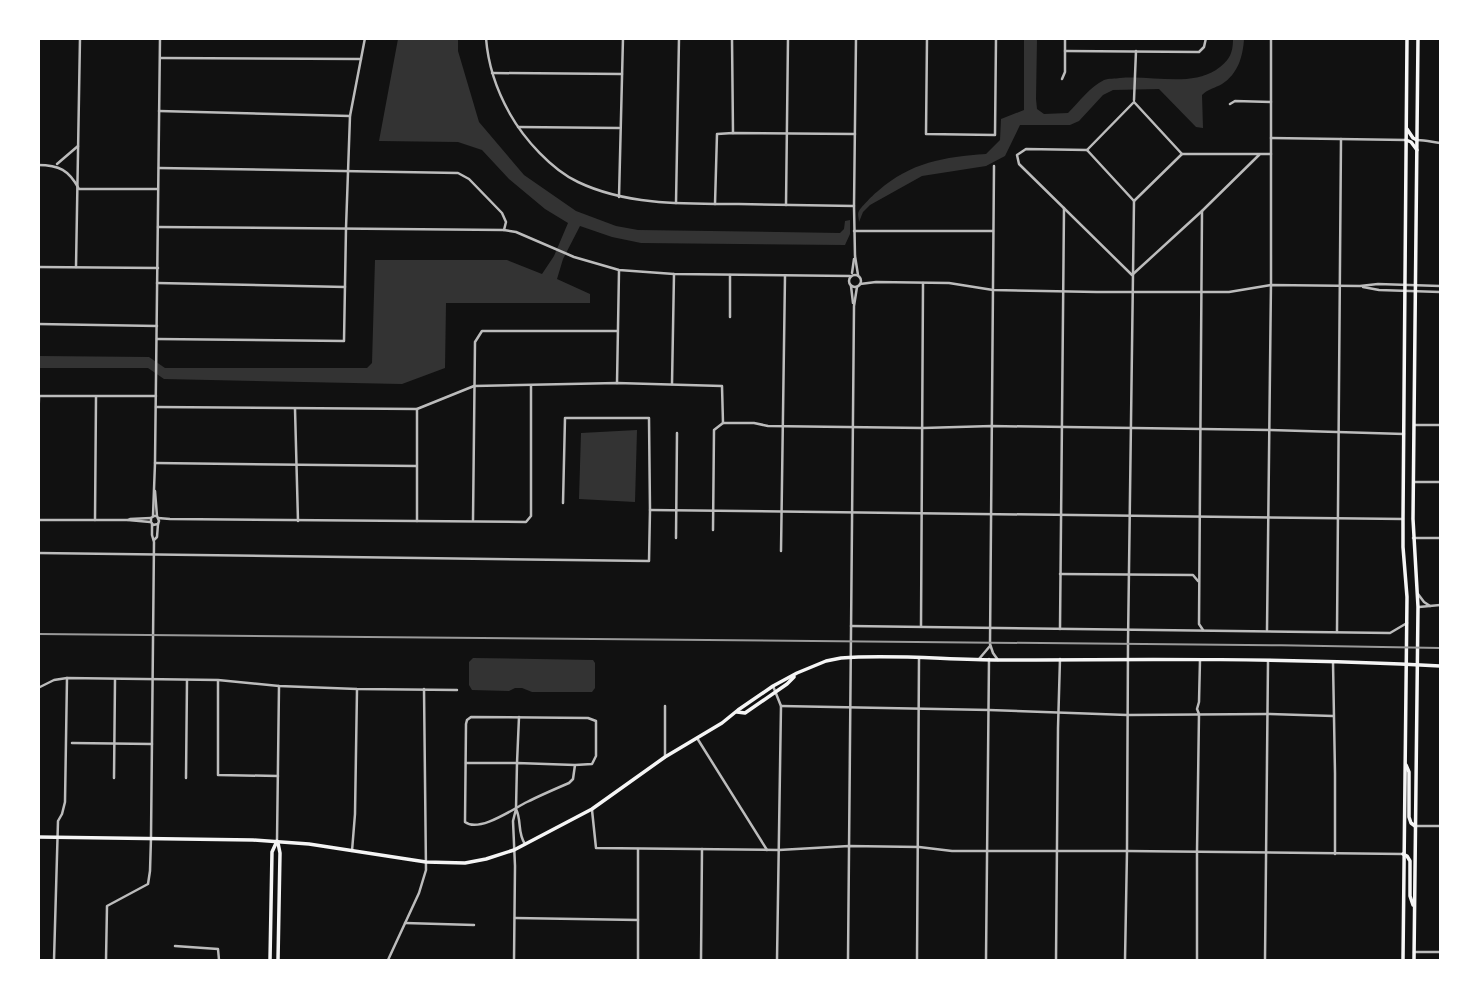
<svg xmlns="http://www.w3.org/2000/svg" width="1479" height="999" viewBox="0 0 1479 999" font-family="'Source Serif 4',serif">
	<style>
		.water { fill: #333 }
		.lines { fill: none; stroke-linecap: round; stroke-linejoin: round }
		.minor { stroke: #bcbcbc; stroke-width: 2.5 }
		.tertiary { stroke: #bcbcbc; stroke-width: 2.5 }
		.secondary { stroke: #f5f5f5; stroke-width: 3.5 }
		.primary { stroke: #f5f5f5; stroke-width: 3.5 }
		.rail { stroke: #9a9a9a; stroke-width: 2 }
	</style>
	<rect width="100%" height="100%" fill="#111"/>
	<!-- water -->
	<g class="water">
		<path d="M398,39H458V51L479,122L524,175L576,211L616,226L638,230L840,233L844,229L845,221L850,220V234L845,245L641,243L612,237L580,226L563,259L557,279L590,294V303H446L445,368L402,384L164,379L148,368H39V356L149,357L165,368H367L372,363L375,260H507L542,274L554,256L568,223L545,209L509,179L482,150L458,142L379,141Z"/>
		<path d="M1024,39H1037L1036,99L1037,109L1044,114L1068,113C1079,102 1090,87 1104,80C1109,78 1115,79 1120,78C1152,75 1189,87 1216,70C1229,61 1233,54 1233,39H1244C1243,56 1238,74 1222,84C1215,88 1208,89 1202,95L1203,128L1196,127L1159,89L1113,90L1103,95L1079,121L1070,125H1020L1005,156L986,166L922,176L870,205L863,212L859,222C859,218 857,214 859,211C861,207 874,194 878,191C911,162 944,157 986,154L1000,140L1001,119L1024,110Z"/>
		<path d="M637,430L635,502L579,499L581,433Z"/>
		<path d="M473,658L593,660L595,663V688L592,692H532L522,688H515L509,691L472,690L469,685V662Z"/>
	</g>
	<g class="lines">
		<!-- minor -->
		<g class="minor">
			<path d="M486,38C488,65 497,91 510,114C524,139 552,170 578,182C626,205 683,204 736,204C775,205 814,205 854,206"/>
			<path d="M732,38L733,133"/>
			<path d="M927,38L926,134L995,135L996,38"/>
			<path d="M1065,51L1199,52L1204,47L1206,38"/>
			<path d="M161,58L361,59"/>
			<path d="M492,73L622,74"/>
			<path d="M1062,79L1065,72V38"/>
			<path d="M1134,100L1136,51"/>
			<path d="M1230,104L1235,101L1271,102"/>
			<path d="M159,111L350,116"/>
			<path d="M518,127L619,128"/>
			<path d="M1271,138L1406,140"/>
			<path d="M1417,140C1426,140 1432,142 1440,143"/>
			<path d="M1087,150L1134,102L1182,154"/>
			<path d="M1260,154L1202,211L1132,275L1019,164L1017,155L1026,149L1087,150L1134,201L1182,154H1271"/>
			<path d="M57,164L78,146"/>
			<path d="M38,165C59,165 69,170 79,189H157"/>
			<path d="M994,166L990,644L993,653L998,660"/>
			<path d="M159,168L458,173L469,179L502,213L506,222L504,230"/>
			<path d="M619,197L623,38"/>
			<path d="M676,203L679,38"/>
			<path d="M715,204L717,134L733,133L855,134"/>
			<path d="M786,205L788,38"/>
			<path d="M1202,211L1199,624L1203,630"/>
			<path d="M854,231H993"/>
			<path d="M38,267L158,268"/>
			<path d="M76,267L80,38"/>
			<path d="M157,283L345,287"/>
			<path d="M730,317V275"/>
			<path d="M38,324L157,326"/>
			<path d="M157,339L344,341L346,228L350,116L365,38"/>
			<path d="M617,383L619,271"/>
			<path d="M672,384L674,274"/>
			<path d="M38,396H156"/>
			<path d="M156,407L417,409L474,386L617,383L722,386L723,423L714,430L713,530"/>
			<path d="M295,409L298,521"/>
			<path d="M723,423H754L768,426L923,428L992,426L1269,430L1404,434"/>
			<path d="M38,425L39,397"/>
			<path d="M1415,425H1440"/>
			<path d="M155,463L416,466"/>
			<path d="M1414,482H1440"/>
			<path d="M650,510L1403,519"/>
			<path d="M158,518L170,519L526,522L531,516V386"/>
			<path d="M38,520H128L150,522"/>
			<path d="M95,520L96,397"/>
			<path d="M128,520L130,519L151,518"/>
			<path d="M473,520L475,342L482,331H617"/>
			<path d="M417,521V409"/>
			<path d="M676,538L677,433"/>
			<path d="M1413,538H1440"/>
			<path d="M781,551L785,276"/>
			<path d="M38,553L649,561L650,510L649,418H565L563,503"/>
			<path d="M1060,574L1193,575L1198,581"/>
			<path d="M1418,594L1424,602L1430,606"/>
			<path d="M1419,607L1440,605"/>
			<path d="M851,626L1390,633L1407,623"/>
			<path d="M921,626L923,283"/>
			<path d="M1060,629L1064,208"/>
			<path d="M1267,630L1271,282V38"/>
			<path d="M1337,632L1341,139"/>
			<path d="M979,659L990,646"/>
			<path d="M1333,662L1335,773V854"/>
			<path d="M218,681V775L278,776"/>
			<path d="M773,686L781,706L777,960"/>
			<path d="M38,688L54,680L67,678L218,680L279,686L357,689L457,690"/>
			<path d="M781,706L989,710L1127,715L1268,714L1333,716"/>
			<path d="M697,738L767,850"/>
			<path d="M72,743L152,744"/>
			<path d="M665,757V706"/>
			<path d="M466,763H517L519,717"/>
			<path d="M114,778L115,680"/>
			<path d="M186,778L187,680"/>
			<path d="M516,809L517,763L575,765L592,764L596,756V721L588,718L471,717L467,720L466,724L465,822C479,833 513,809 527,802C541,795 555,789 569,783L573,779L575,765"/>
			<path d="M592,810L596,848L779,850L849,846L919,847L952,851H1127L1403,854"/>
			<path d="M1416,826H1440"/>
			<path d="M277,841L279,686"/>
			<path d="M638,849V960"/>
			<path d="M352,851L355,814L357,690"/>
			<path d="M515,918L638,920"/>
			<path d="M405,923L474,925"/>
			<path d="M175,946L218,949L219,960"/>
			<path d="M1414,952H1440"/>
			<path d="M54,960L58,821L62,814L65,802L67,678"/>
			<path d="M106,960L107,906L148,884L150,871L151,838"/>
			<path d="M388,960L419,893L426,870L424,689"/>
			<path d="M514,960L515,866L513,821L516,809C522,821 517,832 525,844"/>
			<path d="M701,960L702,849"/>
			<path d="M917,960L919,658"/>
			<path d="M986,960L989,659"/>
			<path d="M1056,960L1058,728L1060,659"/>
			<path d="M1125,960L1127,851L1128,643L1134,201"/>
			<path d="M1197,960V852L1199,714L1197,709L1199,702L1200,660"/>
			<path d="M1265,960L1268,661"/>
		</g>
		<!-- tertiary -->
		<g class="tertiary">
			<path d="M856,38L854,206L855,256L858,275"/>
			<path d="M158,227L504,230L516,232L574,257L619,270L674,274L850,276"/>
			<path d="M852,273L854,259"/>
			<circle cx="855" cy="281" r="6"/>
			<path d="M860,284L876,282L949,283L993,290L1097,292H1229L1271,285L1360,286L1378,284L1440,286"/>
			<path d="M851,286L853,303"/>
			<path d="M1363,287L1379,290L1440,292"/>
			<path d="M155,491L157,516L159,521L158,524L153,525L151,522V518L154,516H157"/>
			<path d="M153,516L155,463L160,38"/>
			<path d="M154,540L157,537L158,524"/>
			<path d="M151,838L154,542L152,535V524"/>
			<path d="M848,960L854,306L857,287"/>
		</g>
		<!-- secondary -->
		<g class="secondary">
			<path d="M737,712L745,713L787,684L794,677"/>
			<path d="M38,837L253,840L309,844L426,862L465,863L486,859L514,850L592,809L665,757L722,723L738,710L773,686L797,673L826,661L841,658C894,654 947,660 1000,660C1147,659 1294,658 1440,666"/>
			<path d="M278,843L280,853L278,960"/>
			<path d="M270,960L272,852L277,841"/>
		</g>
		<!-- primary -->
		<g class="primary">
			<path d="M1407,129L1413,138L1417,140"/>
			<path d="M1406,140L1411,142L1417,150"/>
			<path d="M1406,765L1409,772V817L1411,823L1415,826"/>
			<path d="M1403,854L1407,856L1410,861V896L1413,905"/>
			<path d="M1403,960L1407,597L1403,547V519L1407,38"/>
			<path d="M1414,960L1418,607L1413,519L1418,38"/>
		</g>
		<!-- rail -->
		<path class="rail" d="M38,634C506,639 973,639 1440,648"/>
	</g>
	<!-- border -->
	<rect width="1479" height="999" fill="none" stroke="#ffffff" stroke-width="80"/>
</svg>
